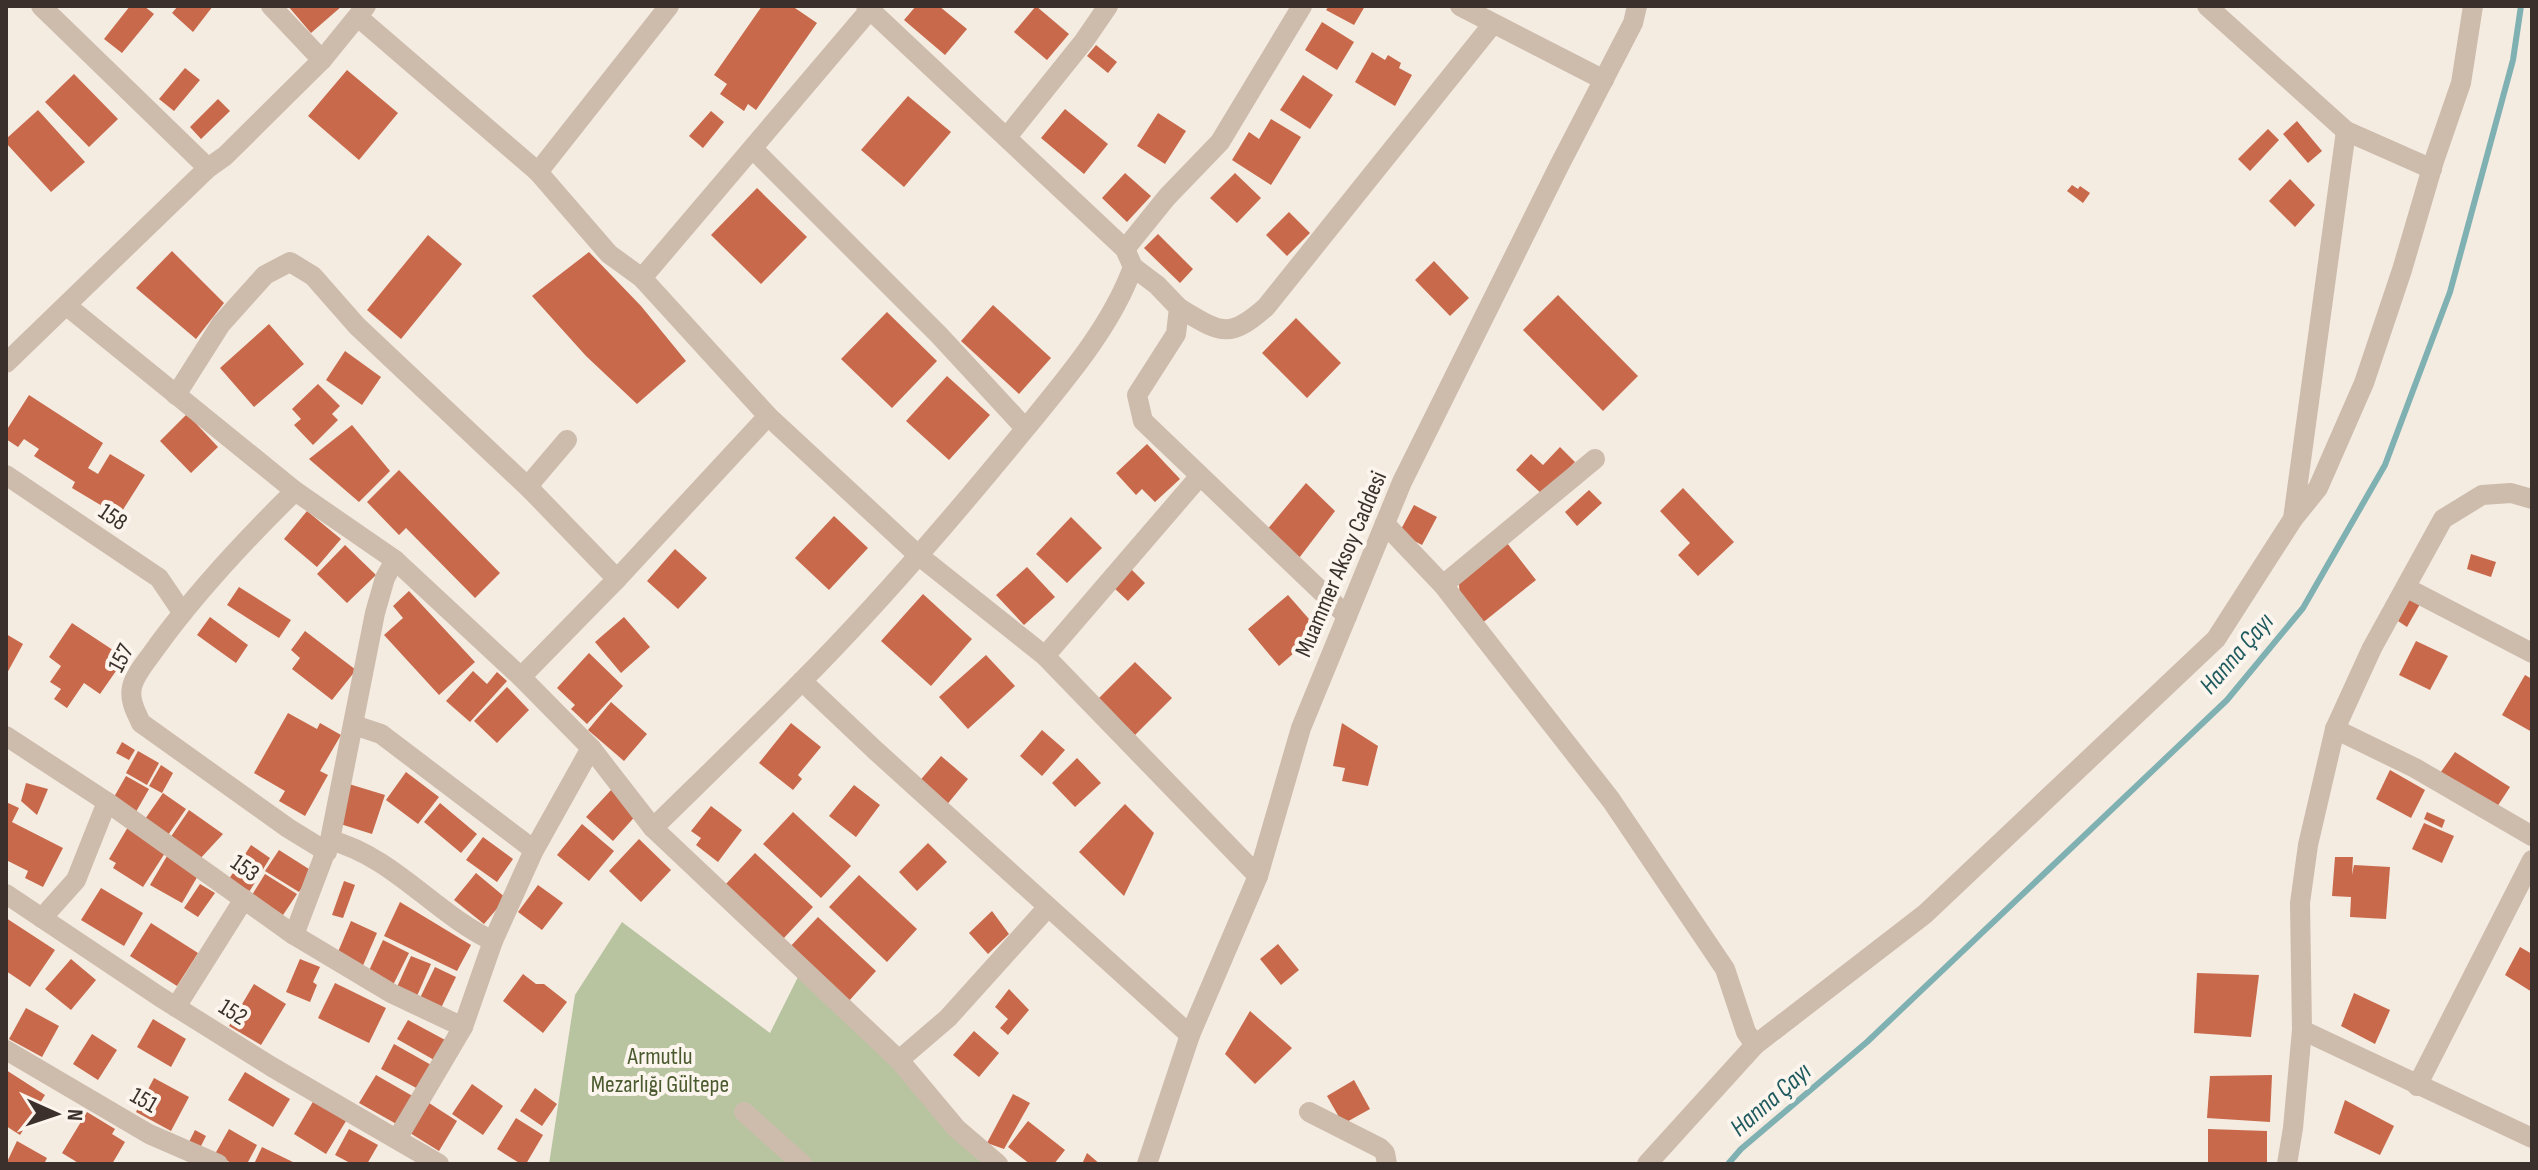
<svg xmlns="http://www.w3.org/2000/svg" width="2538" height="1170" viewBox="0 0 2538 1170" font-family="'Sofia Sans Condensed',sans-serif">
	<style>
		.green { fill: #b8c4a0 }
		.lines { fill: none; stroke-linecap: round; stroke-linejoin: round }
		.stream { stroke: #7fb0b2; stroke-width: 6 }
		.building { fill: #c8694b }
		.minor { stroke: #cdbbac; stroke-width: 20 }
		.labels { text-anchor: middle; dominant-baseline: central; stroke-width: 8; stroke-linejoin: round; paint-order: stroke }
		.street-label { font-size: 24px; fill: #3b302b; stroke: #fbf5ee }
		.park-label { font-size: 24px; fill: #4a5a2e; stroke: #fbf5ee }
		.water-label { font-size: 26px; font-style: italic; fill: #1f5a5e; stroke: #fbf5ee }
	</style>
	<rect width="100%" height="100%" fill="#f4ebe1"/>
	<!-- green -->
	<path class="green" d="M622,922L770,1033L802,969L998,1164H549L575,995Z"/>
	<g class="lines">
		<!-- stream -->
		<path class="stream" d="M1728,1164L1741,1149L1867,1042L2227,700L2303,608L2385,465L2450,292L2513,60L2521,6"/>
	</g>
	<!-- building -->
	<g class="building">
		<path d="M130,6H144L154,14L122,53L104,39Z"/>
		<path d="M178,6H213L193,32L172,13Z"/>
		<path d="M288,6H342L311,33Z"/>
		<path d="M762,6H792L817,23L756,110L748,104L744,111L720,94L727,84L714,75Z"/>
		<path d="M916,6H939L967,29L945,55L904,20Z"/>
		<path d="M1036,6L1069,34L1047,60L1014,32Z"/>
		<path d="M1329,6H1365L1354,25L1326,10Z"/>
		<path d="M1322,22L1354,42L1337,70L1305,50Z"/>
		<path d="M1096,45L1117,62L1108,73L1087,56Z"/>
		<path d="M1372,52L1385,60L1388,55L1401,63L1399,68L1412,75L1395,106L1355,82Z"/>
		<path d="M185,68L200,80L174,111L159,99Z"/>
		<path d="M347,70L398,113L359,160L308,116Z"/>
		<path d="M74,74L118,119L89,147L45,102Z"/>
		<path d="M1303,75L1333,95L1310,129L1280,110Z"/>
		<path d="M908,96L951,132L904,187L861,150Z"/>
		<path d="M218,99L230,111L201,139L190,127Z"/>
		<path d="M1065,109L1108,144L1084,174L1041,138Z"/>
		<path d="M38,110L85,162L51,192L6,143V139Z"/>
		<path d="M711,111L724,122L703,148L689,136Z"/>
		<path d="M1158,113L1186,131L1165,164L1137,146Z"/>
		<path d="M1271,119L1301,137L1271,185L1232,160L1249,132L1259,139Z"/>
		<path d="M2297,121L2322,151L2308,163L2283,134Z"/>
		<path d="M2268,129L2279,140L2250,171L2238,159Z"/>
		<path d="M1125,173L1151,196L1127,222L1102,198Z"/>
		<path d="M1235,173L1261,198L1237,223L1210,198Z"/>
		<path d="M2290,179L2315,205L2295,227L2269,201Z"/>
		<path d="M2072,185L2078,189L2080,186L2090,193L2083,203L2067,191Z"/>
		<path d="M757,188L807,237L761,284L711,235Z"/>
		<path d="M1289,212L1310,233L1287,256L1266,235Z"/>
		<path d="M1158,234L1193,269L1180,283L1144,248Z"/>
		<path d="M428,235L462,264L401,339L367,310Z"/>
		<path d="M172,251L224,303L196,339L136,288Z"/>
		<path d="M589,252L641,306L686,361L637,404L586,356L532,296Z"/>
		<path d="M1434,261L1469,298L1450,316L1415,280Z"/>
		<path d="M1558,295L1638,376L1603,411L1523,330Z"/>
		<path d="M993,305L1051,358L1019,394L961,341Z"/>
		<path d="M887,312L937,361L892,408L841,359Z"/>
		<path d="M1296,318L1341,363L1307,398L1262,353Z"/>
		<path d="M269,324L304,364L254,407L220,368Z"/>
		<path d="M345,351L381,377L362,405L326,380Z"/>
		<path d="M947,376L990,415L949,460L906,421Z"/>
		<path d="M318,384L340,406L332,414L338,420L313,445L294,425L301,419L292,409Z"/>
		<path d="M29,395L103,443L88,468L98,474L110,454L145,475L119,516L72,488L75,482L34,456L39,449L24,439L18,447L6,439V431Z"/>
		<path d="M187,414L218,447L191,473L160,441Z"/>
		<path d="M352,425L390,471L359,502L309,459Z"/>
		<path d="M1147,444L1180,479L1155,502L1142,489L1136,495L1116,473Z"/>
		<path d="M1560,447L1575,462L1543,495L1516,470L1531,454L1543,465Z"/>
		<path d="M399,470L500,573L475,598L406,528L399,535L367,502Z"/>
		<path d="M1306,483L1335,511L1296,562L1266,531Z"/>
		<path d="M1683,488L1734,542L1698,576L1678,555L1690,543L1660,511Z"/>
		<path d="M1589,490L1602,503L1577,526L1565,512Z"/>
		<path d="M1414,505L1437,517L1422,545L1399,533Z"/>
		<path d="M307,511L341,539L317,567L284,539Z"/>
		<path d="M834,516L868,548L829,590L795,558Z"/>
		<path d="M1071,517L1102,548L1067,583L1036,554Z"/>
		<path d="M1507,543L1536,580L1481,624L1460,599L1459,584Z"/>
		<path d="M345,545L376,575L347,603L317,574Z"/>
		<path d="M675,549L707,578L678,609L647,581Z"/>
		<path d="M2471,554L2496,562L2491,577L2467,569Z"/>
		<path d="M1027,567L1055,597L1024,625L996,595Z"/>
		<path d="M1131,569L1145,583L1128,601L1113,587Z"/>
		<path d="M239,587L291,620L279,638L227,605Z"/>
		<path d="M409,591L475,662L439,695L384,635L403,618L393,606Z"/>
		<path d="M923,594L972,639L931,686L881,641Z"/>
		<path d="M1288,595L1316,627L1306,636L1310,639L1279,666L1248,629Z"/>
		<path d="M2410,598L2420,604L2407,627L2398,621Z"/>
		<path d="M210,617L248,645L236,663L197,635Z"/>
		<path d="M624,617L650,647L621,673L595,642Z"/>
		<path d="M72,623L125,658L100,694L84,683L67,708L54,699L61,689L50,682L61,666L49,657Z"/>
		<path d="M305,631L356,670L332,700L292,669L300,658L291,650Z"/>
		<path d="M6,634L23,644L6,675Z"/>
		<path d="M2416,641L2448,656L2430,690L2399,675Z"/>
		<path d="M589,653L623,686L587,724L571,709L575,705L557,688Z"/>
		<path d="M986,655L1015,686L968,729L939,697Z"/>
		<path d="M1135,662L1172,698L1135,735L1098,699Z"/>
		<path d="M473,671L487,684L497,672L507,681L470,722L446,701Z"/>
		<path d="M2525,675L2532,679V732L2502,715Z"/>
		<path d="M507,687L529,710L497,743L474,721Z"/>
		<path d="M611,702L647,734L624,761L588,730Z"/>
		<path d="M288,713L317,729L320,723L341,735L320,771L328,775L305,816L279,801L285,791L254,773Z"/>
		<path d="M791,723L821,747L798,775L802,779L793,790L759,763Z"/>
		<path d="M1342,723L1378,746L1368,786L1342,781L1345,768L1333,766Z"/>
		<path d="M1042,730L1065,750L1042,776L1020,756Z"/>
		<path d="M122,742L135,750L129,760L116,753Z"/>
		<path d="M138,751L159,763L147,785L126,773Z"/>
		<path d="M2455,752L2510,787L2495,810L2438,776Z"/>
		<path d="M941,756L968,779L945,807L917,784Z"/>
		<path d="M1077,758L1101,783L1075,807L1052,783Z"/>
		<path d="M161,765L173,773L162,793L149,786Z"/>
		<path d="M2390,770L2425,790L2411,818L2376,799Z"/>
		<path d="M406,772L439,797L418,824L386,800Z"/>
		<path d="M126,776L149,789L133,817L110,804Z"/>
		<path d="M26,783L48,789L37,815L21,801Z"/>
		<path d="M349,784L385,795L372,834L337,823Z"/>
		<path d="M854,785L880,805L856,837L829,816Z"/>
		<path d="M613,788L639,812L613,841L586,817Z"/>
		<path d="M163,793L186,809L166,838L143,822Z"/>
		<path d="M6,802L19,808L12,822L63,848L43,887L25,878L28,871L6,860Z"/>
		<path d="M440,803L477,834L461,853L424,822Z"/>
		<path d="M1125,804L1154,833L1124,896L1079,852Z"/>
		<path d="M711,806L742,830L718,862L696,845L701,838L691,831Z"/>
		<path d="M189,810L223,834L198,861L168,841Z"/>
		<path d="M793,812L851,866L821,898L763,844Z"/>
		<path d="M2427,812L2445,820L2442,828L2424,819Z"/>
		<path d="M2424,823L2454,836L2442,863L2412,849Z"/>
		<path d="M582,824L614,851L589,881L557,855Z"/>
		<path d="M128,827L167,850L143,887L113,868L116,863L109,859Z"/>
		<path d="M483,837L513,859L497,882L466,860Z"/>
		<path d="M639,839L671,870L641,902L609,871Z"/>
		<path d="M928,843L947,862L917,891L899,872Z"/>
		<path d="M251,845L270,858L249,892L229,879Z"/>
		<path d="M279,850L312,871L299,892L265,871Z"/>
		<path d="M755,853L813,907L783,939L725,885Z"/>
		<path d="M167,856L199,874L182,903L150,885Z"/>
		<path d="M2335,857H2353L2352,875L2354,865L2390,867L2386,919L2350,917L2351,897L2332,896Z"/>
		<path d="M476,873L506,898L484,924L454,900Z"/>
		<path d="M265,874L297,894L283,915L252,895Z"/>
		<path d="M859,875L917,929L887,962L829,907Z"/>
		<path d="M344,881L355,885L343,918L332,915Z"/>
		<path d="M200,884L215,893L198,917L184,908Z"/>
		<path d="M538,885L563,903L542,930L518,912Z"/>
		<path d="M101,888L143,913L124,946L81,920Z"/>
		<path d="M400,902L471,945L457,971L384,936Z"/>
		<path d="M992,911L1009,934L988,954L969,933Z"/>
		<path d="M818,917L876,971L847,1003L788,949Z"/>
		<path d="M6,918L55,950L30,987L6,971Z"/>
		<path d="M351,921L377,933L361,970L335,959Z"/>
		<path d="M151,923L198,953L177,986L130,956Z"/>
		<path d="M383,940L409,953L392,987L367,975Z"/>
		<path d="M1278,944L1299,970L1281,985L1260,959Z"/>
		<path d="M2520,947L2532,954V992L2505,975Z"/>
		<path d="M411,956L431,964L417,996L397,987Z"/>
		<path d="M71,959L96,980L71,1010L45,989Z"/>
		<path d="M300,959L320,967L313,982L317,985L310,1002L286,992Z"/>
		<path d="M435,967L456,977L441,1008L420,998Z"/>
		<path d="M2197,973L2259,975L2251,1037L2194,1033Z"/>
		<path d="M523,974L536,984H544L567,1002L543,1033L503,1001Z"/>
		<path d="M335,983L386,1008L369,1043L318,1018Z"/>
		<path d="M254,984L286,1004L261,1045L229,1026Z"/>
		<path d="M1009,989L1029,1010L1008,1035L1000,1028L1008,1019L995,1007Z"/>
		<path d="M2354,993L2390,1010L2375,1044L2341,1026Z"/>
		<path d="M26,1008L59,1026L42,1057L9,1039Z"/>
		<path d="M1250,1011L1292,1048L1255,1084L1225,1054Z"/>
		<path d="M153,1019L186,1039L171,1067L137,1047Z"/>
		<path d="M408,1020L447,1041L436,1061L397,1039Z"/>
		<path d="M974,1031L999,1053L979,1077L953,1055Z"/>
		<path d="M92,1034L117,1050L98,1080L73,1064Z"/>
		<path d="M394,1044L433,1066L420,1090L381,1069Z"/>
		<path d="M6,1070L45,1095L20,1135L6,1126Z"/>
		<path d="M245,1072L290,1099L273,1127L228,1100Z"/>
		<path d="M376,1075L416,1098L400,1126L359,1103Z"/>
		<path d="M2272,1075L2270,1122L2207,1118L2210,1076Z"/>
		<path d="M154,1078L189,1097L171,1131L136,1112Z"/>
		<path d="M1354,1080L1370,1109L1343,1124L1327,1096Z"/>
		<path d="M472,1084L503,1106L483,1135L452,1114Z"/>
		<path d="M535,1088L557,1104L542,1126L520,1111Z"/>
		<path d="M1013,1094L1030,1103L1004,1149L987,1143Z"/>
		<path d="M314,1100L346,1121L326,1154L294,1134Z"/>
		<path d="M2345,1100L2394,1126L2380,1155L2334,1133Z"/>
		<path d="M429,1103L457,1121L439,1151L410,1133Z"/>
		<path d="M87,1112L115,1129L112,1134L125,1142L112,1164H80L62,1153Z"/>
		<path d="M516,1118L543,1135L526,1164H521L497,1149Z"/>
		<path d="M1028,1121L1065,1150L1054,1164H1030L1008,1147Z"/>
		<path d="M229,1129L257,1145L247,1164H233L215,1154Z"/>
		<path d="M349,1129L378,1145L367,1164H352L335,1155Z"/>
		<path d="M2208,1129L2267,1131V1164H2208Z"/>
		<path d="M195,1130L206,1136L199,1150L188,1144Z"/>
		<path d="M17,1141L47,1158L44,1164H6Z"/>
		<path d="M262,1147L297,1164H254Z"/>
		<path d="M1087,1153L1100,1164H1082Z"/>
	</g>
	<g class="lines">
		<!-- minor -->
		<g class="minor">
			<path d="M41,6L208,168"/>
			<path d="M271,6L322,60"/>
			<path d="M866,6L1125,249L1133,267L1157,285L1179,308L1176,334L1137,395L1143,421L1347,616"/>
			<path d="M1460,6L1604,80"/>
			<path d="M2207,6L2346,131L2432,169"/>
			<path d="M358,17L538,172L609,254L642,278L768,416L918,555L1045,656L1258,876"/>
			<path d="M1007,137L1084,41L1108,6"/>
			<path d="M753,149L939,335L1025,428"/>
			<path d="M538,172L669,6"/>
			<path d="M1125,249L1167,197L1220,142L1302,6"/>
			<path d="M642,278L873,6"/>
			<path d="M67,306L295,491L395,560L521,677L591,748L653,828L899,1060L956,1128L998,1164"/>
			<path d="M1179,308C1220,332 1228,341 1266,307L1492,25"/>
			<path d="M6,363L208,168L225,156L322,60L366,6"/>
			<path d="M176,395L221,324L265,275L290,262L313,276L357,326L530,489"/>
			<path d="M567,440L533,480L530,489L617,579"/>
			<path d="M6,475L159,578L182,612"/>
			<path d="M295,491C245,540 199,589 158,645C150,657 135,673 132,687C129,700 136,712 141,723L288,828L327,852"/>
			<path d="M2293,519L2346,131"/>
			<path d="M1385,524L1443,585L1611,800L1725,969L1746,1032L1755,1045"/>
			<path d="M1443,585L1595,459"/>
			<path d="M2407,588L2532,653"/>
			<path d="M1045,656L1199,477"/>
			<path d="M521,677L617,579L768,416"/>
			<path d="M802,681L876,751L1190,1035"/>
			<path d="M354,725L381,734L534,850"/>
			<path d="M2335,729L2415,768L2532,836"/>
			<path d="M6,736L107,802L294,935L391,993L463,1027"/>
			<path d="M653,828C702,780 752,732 800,683C880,603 954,516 1026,428C1066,379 1111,327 1133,267"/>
			<path d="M330,840C394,857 434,913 493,941"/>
			<path d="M6,894L160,997L272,1067L439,1164"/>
			<path d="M42,918L76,880L107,802"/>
			<path d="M294,935L330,840L375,613L385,578L395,560"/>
			<path d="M176,1007L244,899"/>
			<path d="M2302,1030L2532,1138"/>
			<path d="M6,1050L149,1134L218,1164"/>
			<path d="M899,1060L948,1018L1048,907"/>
			<path d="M2417,1086L2532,860"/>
			<path d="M744,1112L802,1164"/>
			<path d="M1309,1112L1380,1148L1385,1153L1387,1164"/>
			<path d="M397,1139L463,1027L493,941L534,850L591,748"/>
			<path d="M1147,1164L1190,1035L1258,876L1301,728L1402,482L1559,166L1633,23L1637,6"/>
			<path d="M1647,1164L1755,1045L1925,914L2216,639L2293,519L2318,488L2364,383L2402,270L2434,161L2461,83L2473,6"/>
			<path d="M2287,1164L2293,1128L2302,1030L2300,903L2308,845L2335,729L2372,648L2443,519L2482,495L2511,493L2532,499"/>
		</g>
	</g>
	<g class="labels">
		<!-- street labels -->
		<g class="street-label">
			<text transform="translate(113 517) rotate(34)">158</text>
			<text transform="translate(1341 564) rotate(-67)">Muammer Aksoy Caddesi</text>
			<text transform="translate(121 658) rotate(-62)">157</text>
			<text transform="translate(245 868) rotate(35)">153</text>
			<text transform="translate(233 1012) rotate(32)">152</text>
			<text transform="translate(144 1100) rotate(30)">151</text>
		</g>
		<!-- park labels -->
		<g class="park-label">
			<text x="660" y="1056">Armutlu<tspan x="660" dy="28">Mezarlığı Gültepe</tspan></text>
		</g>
		<!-- water labels -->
		<g class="water-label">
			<text transform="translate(2237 654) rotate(-49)">Hanna Çayı</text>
			<text transform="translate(1771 1100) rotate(-41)">Hanna Çayı</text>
		</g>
	</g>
	<!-- border -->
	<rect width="2538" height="1170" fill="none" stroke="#3b302b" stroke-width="16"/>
	<!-- north arrow -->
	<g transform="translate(56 1114) rotate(93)" stroke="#fbf5ee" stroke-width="6" paint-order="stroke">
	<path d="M0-6L14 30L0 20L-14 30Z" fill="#3b302b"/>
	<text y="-12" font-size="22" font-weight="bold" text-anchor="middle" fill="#3b302b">N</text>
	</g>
</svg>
